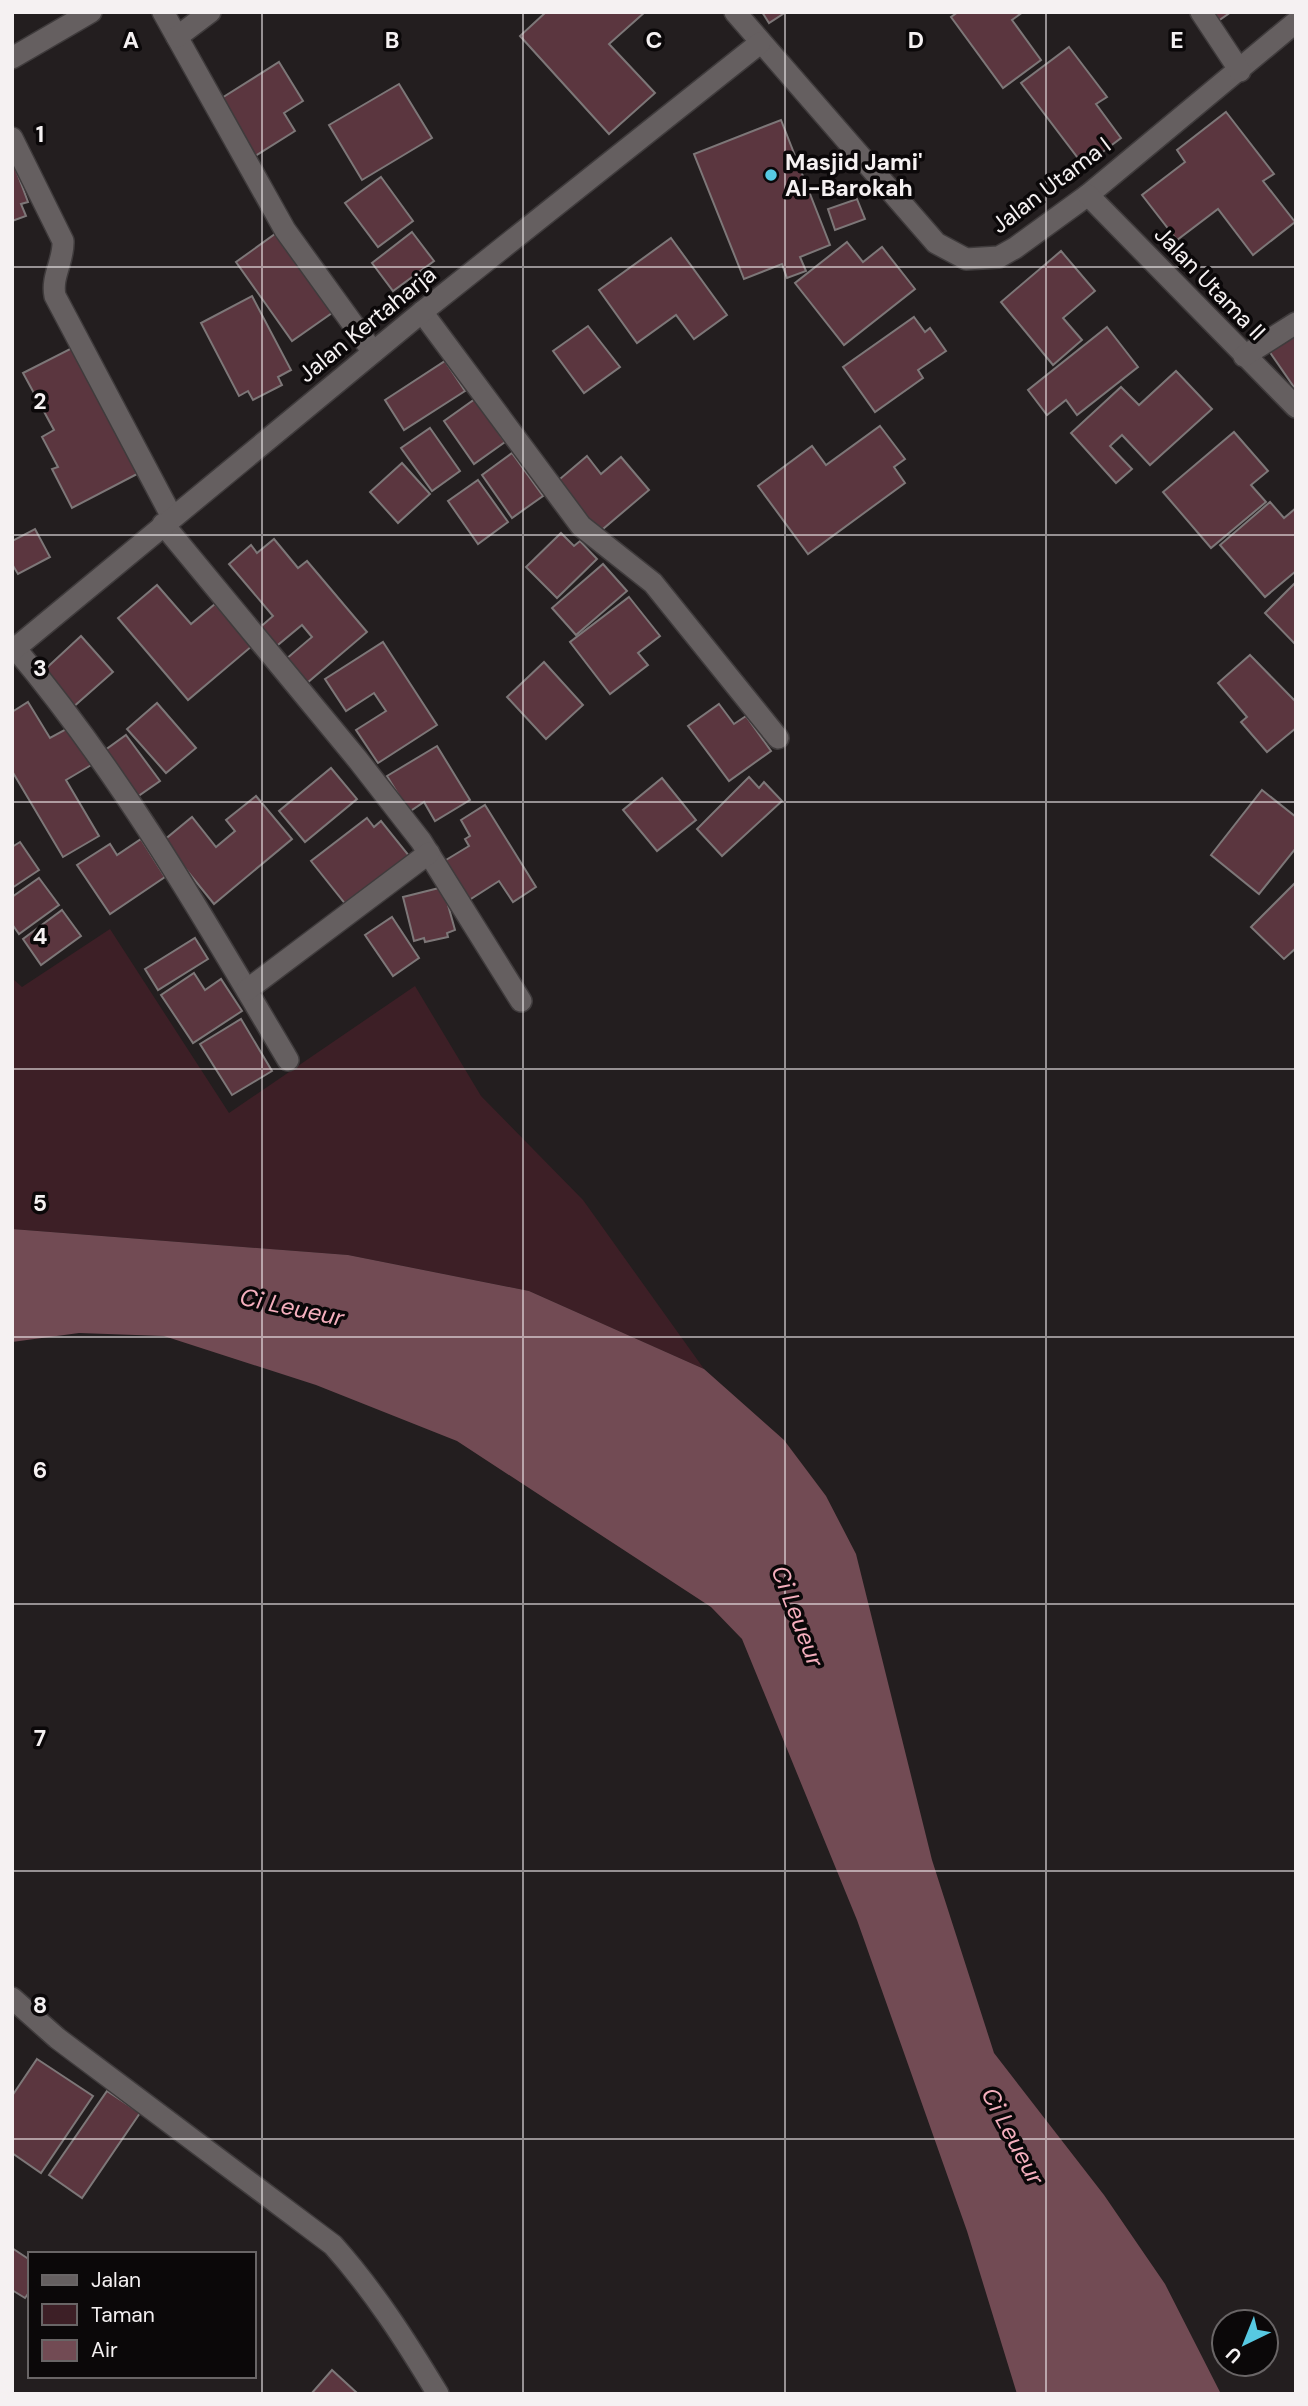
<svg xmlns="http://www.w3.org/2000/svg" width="1308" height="2406" viewBox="0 0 1308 2406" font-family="'DM Sans',sans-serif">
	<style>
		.green { fill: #3d1f26 }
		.water { fill: #724b54 }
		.building { fill: #5b363f; stroke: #7d7778; stroke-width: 2 }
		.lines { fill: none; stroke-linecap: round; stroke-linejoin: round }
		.minor-casing { stroke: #3f3b3c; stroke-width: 24 }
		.minor { stroke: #655f60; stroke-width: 21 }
		.grid { fill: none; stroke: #f5f1f2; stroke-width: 2; stroke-opacity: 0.55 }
		.poi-dot { fill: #57c9e2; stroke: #0b0809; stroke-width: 2.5 }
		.labels { text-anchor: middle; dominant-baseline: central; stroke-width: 7; stroke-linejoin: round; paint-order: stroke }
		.poi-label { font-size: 23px; font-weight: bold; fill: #f5f1f2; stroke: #0b0809; text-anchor: start }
		.street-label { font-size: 23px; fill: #f5f1f2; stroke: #0b0809 }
		.water-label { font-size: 24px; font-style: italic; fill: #f5afbe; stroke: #0b0809 }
		.grid-label { font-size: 23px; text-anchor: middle; font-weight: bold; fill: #f5f1f2; stroke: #0b0809; stroke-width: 7; stroke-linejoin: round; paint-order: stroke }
	</style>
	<rect width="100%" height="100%" fill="#231e1f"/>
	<!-- green -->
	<path class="green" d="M110,929L229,1113L415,986L481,1096L583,1200L704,1369L529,1291L348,1255L12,1229V978L22,987Z"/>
	<!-- water -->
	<path class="water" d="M12,1229L348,1255L529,1291L704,1369L784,1440L826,1496L856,1554L932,1860L994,2053L1104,2195L1165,2284L1221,2394H1017L967,2231L857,1920L742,1639L711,1607L457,1441L316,1385L164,1336L79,1333L12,1342Z"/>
	<!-- building -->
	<g class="building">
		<path d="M546,12H645L609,44L655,93L609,134L520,36Z"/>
		<path d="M762,12H786L769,23Z"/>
		<path d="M958,12H1023L1012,20L1041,60L1003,88L951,17Z"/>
		<path d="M1212,12H1231L1218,21Z"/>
		<path d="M1069,47L1107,97L1096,104L1121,138L1084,166L1021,83Z"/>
		<path d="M279,62L303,101L284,113L295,131L252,158L217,101Z"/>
		<path d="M399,84L432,138L362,180L329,125Z"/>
		<path d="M1226,112L1274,174L1263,181L1295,222L1253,255L1218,209L1177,240L1142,195L1185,162L1177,150Z"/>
		<path d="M781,120L830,245L800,257L806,271L787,278L782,264L744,279L694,154Z"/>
		<path d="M12,159L28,202L21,204L26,216L12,221Z"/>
		<path d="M381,177L413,221L378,247L345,203Z"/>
		<path d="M857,199L865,219L835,230L828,209Z"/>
		<path d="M412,232L434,261L393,291L372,263Z"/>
		<path d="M275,234L332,313L292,341L236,262Z"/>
		<path d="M671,238L727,315L694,339L676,315L637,343L599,290Z"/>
		<path d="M847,242L863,262L882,247L915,289L844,345L795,283Z"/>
		<path d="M1061,251L1095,291L1063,318L1082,340L1053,365L1001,302Z"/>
		<path d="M252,296L291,370L278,377L282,385L253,400L248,391L239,396L201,323Z"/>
		<path d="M914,317L925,332L930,328L946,351L918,370L923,378L875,412L843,367Z"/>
		<path d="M588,326L620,367L584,393L553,351Z"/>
		<path d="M1107,327L1138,367L1077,415L1066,400L1047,415L1028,390Z"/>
		<path d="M1296,332V390L1269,351Z"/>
		<path d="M72,348L139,473L72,508L52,469L58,467L42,437L54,430L23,373Z"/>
		<path d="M445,361L465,391L404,430L385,400Z"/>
		<path d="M1176,371L1212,409L1150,465L1122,435L1110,446L1132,469L1116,483L1071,433L1121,387L1139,405Z"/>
		<path d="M475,399L505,442L474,464L444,421Z"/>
		<path d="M880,426L905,459L894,467L905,483L808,554L758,486L812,446L826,465Z"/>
		<path d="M430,428L460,471L432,491L401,448Z"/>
		<path d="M1234,432L1268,471L1251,485L1266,502L1211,548L1163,492Z"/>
		<path d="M512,453L543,496L512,518L482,475Z"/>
		<path d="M587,456L601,474L621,457L649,490L597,534L554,484Z"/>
		<path d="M402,463L430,494L398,523L370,492Z"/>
		<path d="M478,480L508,522L478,544L448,501Z"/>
		<path d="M1270,502L1284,518L1296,508V571L1265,597L1220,545Z"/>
		<path d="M35,529L50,557L18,574L12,564V541Z"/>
		<path d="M561,533L574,546L580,541L597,559L557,598L526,567Z"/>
		<path d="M274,539L298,568L307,561L367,632L307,683L286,659L312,637L302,625L273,649L257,630L273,616L229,564L251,545L257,553Z"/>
		<path d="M603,564L627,591L576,635L552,608Z"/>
		<path d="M1296,582V645L1265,613Z"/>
		<path d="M157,585L191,624L215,604L252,646L188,700L118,618Z"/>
		<path d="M629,597L660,636L638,653L648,665L610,694L570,642Z"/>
		<path d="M81,636L113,672L72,708L41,673Z"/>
		<path d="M383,642L437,725L378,763L356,730L386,711L374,693L346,711L325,679Z"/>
		<path d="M1250,655L1296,702V728L1267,752L1241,722L1247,717L1218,683Z"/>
		<path d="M544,662L583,705L546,739L507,697Z"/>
		<path d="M28,702L50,738L70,727L93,764L66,780L99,836L63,857L12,771V712Z"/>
		<path d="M157,703L196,748L166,773L127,729Z"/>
		<path d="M719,704L734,724L746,716L771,751L729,781L688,726Z"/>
		<path d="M126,735L160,781L134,799L101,753Z"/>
		<path d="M437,746L470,800L435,821L424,802L409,812L387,776Z"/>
		<path d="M331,768L357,799L305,842L279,811Z"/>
		<path d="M749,777L759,788L764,782L782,801L722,856L697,829Z"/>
		<path d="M662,778L696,820L657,851L623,810Z"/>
		<path d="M1262,790L1296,817V848L1259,894L1211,855Z"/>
		<path d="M256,796L292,839L214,904L163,841L192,817L216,847L235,831L226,820Z"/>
		<path d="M485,805L536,887L513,902L499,881L466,902L441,863L469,846L465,839L470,836L461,820Z"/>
		<path d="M367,818L374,827L381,821L410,857L347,906L311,861Z"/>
		<path d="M141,839L165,877L110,914L77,865L110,844L117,855Z"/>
		<path d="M20,842L39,870L12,888V847Z"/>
		<path d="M39,878L59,905L19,934L12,924V897Z"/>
		<path d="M1296,882V948L1284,959L1251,927Z"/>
		<path d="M443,887L455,930L447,933L448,937L425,942L424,938L414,941L403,897Z"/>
		<path d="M62,910L81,936L41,965L23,939Z"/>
		<path d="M392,917L419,958L393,976L365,935Z"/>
		<path d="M195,938L208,959L158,990L145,969Z"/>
		<path d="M194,973L205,990L221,979L242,1011L193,1043L161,995Z"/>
		<path d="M241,1019L272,1071L232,1095L200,1044Z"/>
		<path d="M37,2059L93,2096L41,2173L12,2153V2096Z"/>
		<path d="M107,2091L140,2113L82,2198L49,2175Z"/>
		<path d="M12,2248L30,2260V2291L25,2298L12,2290Z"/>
		<path d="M332,2370L357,2393V2394H311Z"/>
	</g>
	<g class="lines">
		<!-- minor casing -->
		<g class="minor-casing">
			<g id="minor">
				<path d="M163,12L285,230L373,352"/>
				<path d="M735,12L936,243L966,259L999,257L1015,248L1088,195L1296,22"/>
				<path d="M1201,12L1240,71"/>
				<path d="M177,37L210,12"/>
				<path d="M12,58L91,12"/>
				<path d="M12,138L63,241C64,261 51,276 55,296L172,517"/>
				<path d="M1088,195L1296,407"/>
				<path d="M422,312L581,526L653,583L778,738"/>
				<path d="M1244,356L1296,323"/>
				<path d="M163,524L358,760L421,841L521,1001"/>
				<path d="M15,648C122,775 204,918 288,1060"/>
				<path d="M12,651L422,312L760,43"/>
				<path d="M247,990L429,853"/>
				<path d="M12,1998L57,2038L333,2245C374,2291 406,2341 438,2394"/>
			</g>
		</g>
		<!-- minor -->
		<use href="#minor" class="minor"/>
	</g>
	<!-- grid -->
	<path class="grid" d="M262,12V2394M523,12V2394M785,12V2394M1046,12V2394M12,267H1296M12,535H1296M12,802H1296M12,1069H1296M12,1337H1296M12,1604H1296M12,1871H1296M12,2139H1296"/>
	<!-- markers -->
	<circle class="poi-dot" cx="771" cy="175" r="7"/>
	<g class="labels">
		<!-- poi labels -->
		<g class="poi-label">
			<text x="785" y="162">Masjid Jami'<tspan x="785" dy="26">Al-Barokah</tspan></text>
		</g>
		<!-- street labels -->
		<g class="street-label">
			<text transform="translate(1051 185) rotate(-37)">Jalan Utama I</text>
			<text transform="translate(1210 283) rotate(46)">Jalan Utama II</text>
			<text transform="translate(367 324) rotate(-39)">Jalan Kertaharja</text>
		</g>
		<!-- water labels -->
		<g class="water-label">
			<text transform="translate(292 1307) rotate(12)">Ci Leueur</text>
			<text transform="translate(798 1616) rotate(69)">Ci Leueur</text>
			<text transform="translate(1013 2136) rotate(62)">Ci Leueur</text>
		</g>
	</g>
	<g class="grid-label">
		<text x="131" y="48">A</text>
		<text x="392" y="48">B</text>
		<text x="654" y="48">C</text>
		<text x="916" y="48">D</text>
		<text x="1177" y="48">E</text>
		<text x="40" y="142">1</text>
		<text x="40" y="409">2</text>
		<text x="40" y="676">3</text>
		<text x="40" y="944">4</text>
		<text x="40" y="1211">5</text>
		<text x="40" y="1478">6</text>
		<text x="40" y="1746">7</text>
		<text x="40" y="2013">8</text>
	</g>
	<!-- border -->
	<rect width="1308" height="2406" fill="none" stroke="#f5f1f2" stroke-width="28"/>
	<!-- legend -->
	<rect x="28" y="2252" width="228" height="126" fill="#0b0809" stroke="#696566" stroke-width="2"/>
	<rect x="42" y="2275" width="35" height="10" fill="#655f60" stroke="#696566" stroke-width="2"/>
	<text x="91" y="2287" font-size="21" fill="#f5f1f2">Jalan</text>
	<rect x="42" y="2304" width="35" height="21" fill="#3d1f26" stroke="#696566" stroke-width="2"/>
	<text x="91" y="2322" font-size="21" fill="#f5f1f2">Taman</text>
	<rect x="42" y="2340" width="35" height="21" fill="#724b54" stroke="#696566" stroke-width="2"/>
	<text x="91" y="2357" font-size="21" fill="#f5f1f2">Air</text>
	<!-- north arrow -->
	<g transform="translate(1245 2343) rotate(223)"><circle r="33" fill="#0b0809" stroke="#696566" stroke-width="2"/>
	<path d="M0-5L12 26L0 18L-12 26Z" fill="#57c9e2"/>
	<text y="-10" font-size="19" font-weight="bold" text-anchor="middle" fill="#f5f1f2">U</text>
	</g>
</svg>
